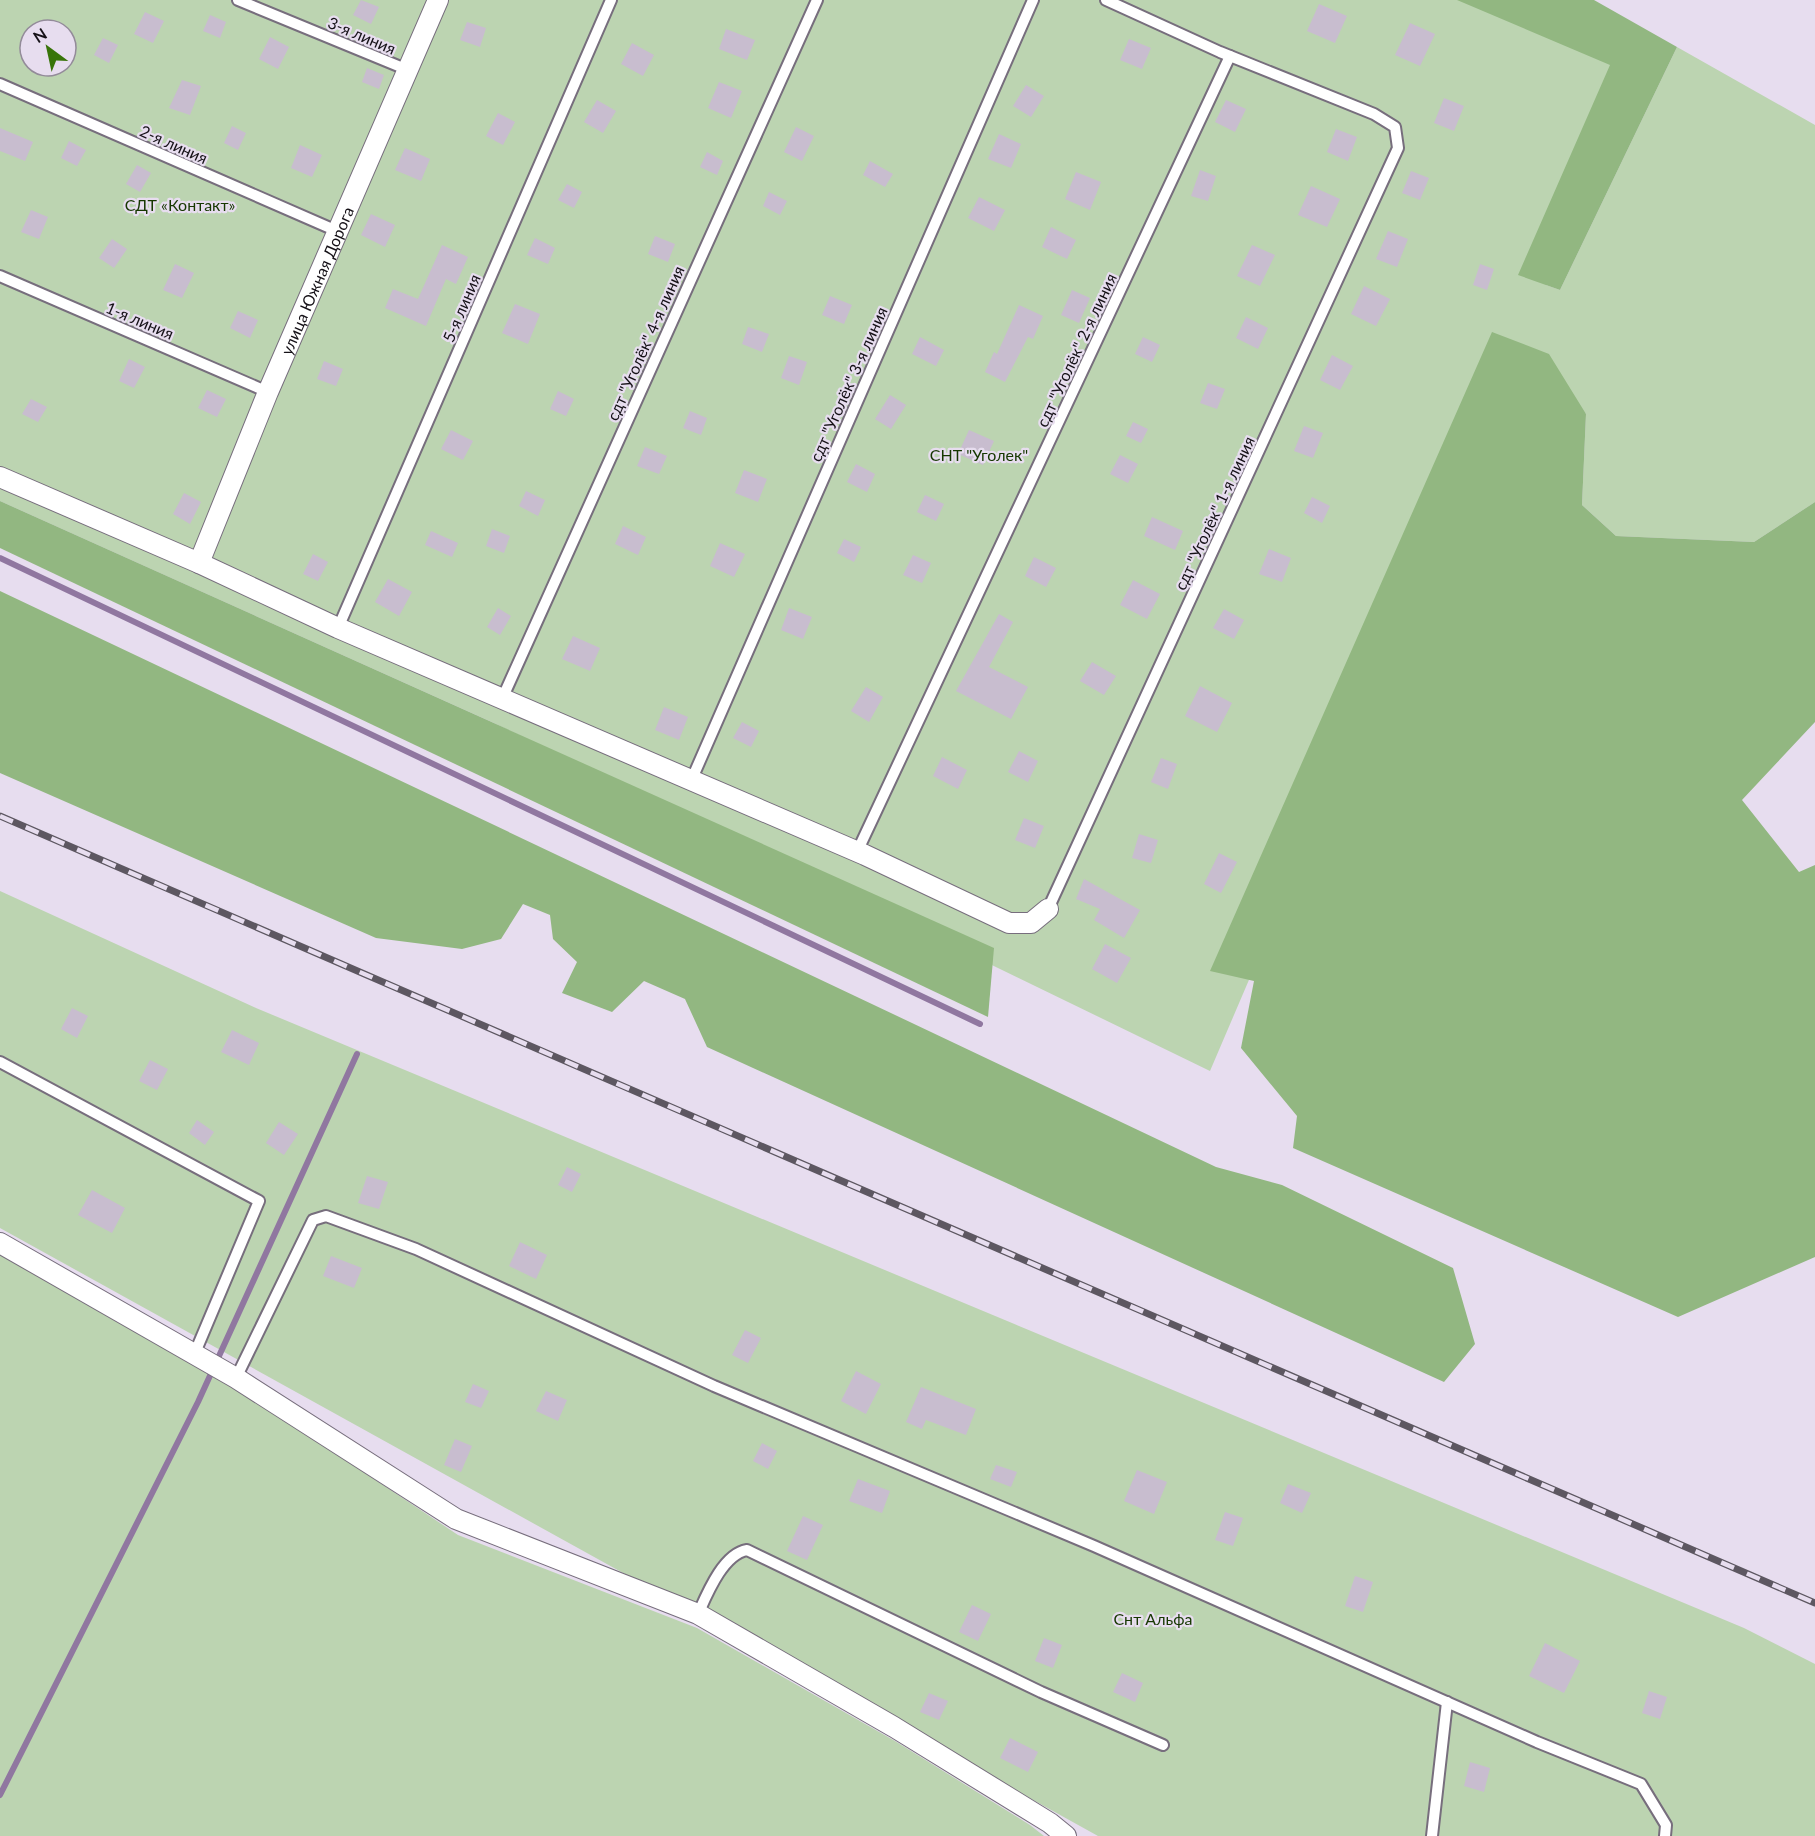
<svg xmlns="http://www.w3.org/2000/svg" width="1815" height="1836" viewBox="0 0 1815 1836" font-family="Lato,sans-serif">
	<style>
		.green { fill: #bcd4b1; fill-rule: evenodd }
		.forest { fill: #92b781 }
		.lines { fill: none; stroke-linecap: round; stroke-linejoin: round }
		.stream { stroke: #9077a0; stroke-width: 6 }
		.building { fill: #c8bdcf }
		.service-casing { stroke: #776e7d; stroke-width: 14 }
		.minor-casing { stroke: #776e7d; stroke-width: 22 }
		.service { stroke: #fff; stroke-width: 10 }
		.minor { stroke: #fff; stroke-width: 20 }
		.rail-casing { stroke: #5d5761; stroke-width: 7 }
		.rail { stroke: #e7ddef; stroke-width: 4.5; stroke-dasharray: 14; stroke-linecap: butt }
		.labels { text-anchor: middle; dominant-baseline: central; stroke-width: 4.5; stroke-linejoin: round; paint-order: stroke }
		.street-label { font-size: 16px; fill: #151117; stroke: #e7ddef }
		.park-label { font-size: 16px; fill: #163800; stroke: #e7ddef }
	</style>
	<rect width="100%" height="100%" fill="#e7ddef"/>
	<!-- green -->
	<g class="green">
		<path d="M0,0H1512L1643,59L1546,285L1560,290L1677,47L1815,125V502L1754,542L1616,536L1582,505L1586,414L1521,344L1210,1071L494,723L0,501ZM30,30H66V66H30Z"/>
		<path d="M0,891L256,1008L1744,1628L1815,1664V1836H1098L0,1228Z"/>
		<path d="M0,1252L253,1398L458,1535L697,1628L895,1741L1030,1825L1044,1836H0Z"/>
	</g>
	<!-- forest -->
	<g class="forest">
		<path d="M1457,0H1594L1677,47L1560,290L1518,275L1610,65Z"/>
		<path d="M1492,332L1549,354L1586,414L1582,505L1616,536L1754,542L1815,502V722L1742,800L1799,872L1815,865V1257L1678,1317L1293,1148L1297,1116L1241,1048L1254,981L1210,971Z"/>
		<path d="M0,501L994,948L988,1017L0,548Z"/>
		<path d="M0,591L1216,1167L1282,1185L1453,1268L1475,1344L1444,1382L707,1047L685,999L644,981L612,1012L562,993L577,962L553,939L550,915L523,904L501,939L462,949L376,938L0,773Z"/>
	</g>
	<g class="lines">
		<!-- stream -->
		<g class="stream">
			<path d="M0,558L980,1024"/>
			<path d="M0,1795L198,1402L357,1054"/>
		</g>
	</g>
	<!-- building -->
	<g class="building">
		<path d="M361,0L379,7L371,24L353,15Z"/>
		<path d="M1319,4L1347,16L1335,43L1307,31Z"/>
		<path d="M145,12L164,21L153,43L134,34Z"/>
		<path d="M210,15L226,22L220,38L203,31Z"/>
		<path d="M467,22L486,28L480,47L460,40Z"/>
		<path d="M1410,23L1435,34L1420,66L1395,55Z"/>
		<path d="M726,29L755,40L747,60L719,49Z"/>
		<path d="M270,37L289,47L278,69L259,59Z"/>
		<path d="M103,38L118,45L109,63L94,55Z"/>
		<path d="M1129,39L1151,48L1142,69L1120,60Z"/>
		<path d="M632,43L654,55L643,76L621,64Z"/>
		<path d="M367,68L384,75L379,89L362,82Z"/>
		<path d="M182,80L201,86L190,115L169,108Z"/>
		<path d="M719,82L742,91L731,118L708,108Z"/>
		<path d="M1026,85L1044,96L1031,117L1013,106Z"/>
		<path d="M1444,98L1464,106L1454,131L1434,123Z"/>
		<path d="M597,100L616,111L603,133L584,122Z"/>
		<path d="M1226,100L1246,109L1235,132L1215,122Z"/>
		<path d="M498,113L515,122L503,145L486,136Z"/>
		<path d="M232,126L246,133L238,150L224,143Z"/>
		<path d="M796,127L814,136L802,161L784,152Z"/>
		<path d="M0,128L33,142L25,161L0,151Z"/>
		<path d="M1336,129L1357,137L1348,161L1327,152Z"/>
		<path d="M999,134L1021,144L1011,168L988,159Z"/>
		<path d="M69,141L86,150L77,166L61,158Z"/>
		<path d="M300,145L322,155L312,177L291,168Z"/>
		<path d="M405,148L430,159L421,181L395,170Z"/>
		<path d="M707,152L723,161L717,175L700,167Z"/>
		<path d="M870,161L893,174L885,187L863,175Z"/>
		<path d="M137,165L151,173L140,192L126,184Z"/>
		<path d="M1200,170L1216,176L1208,201L1191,196Z"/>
		<path d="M1411,171L1429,178L1420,200L1402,193Z"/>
		<path d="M1076,172L1101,182L1090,210L1065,199Z"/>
		<path d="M567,184L582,192L574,208L558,200Z"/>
		<path d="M1311,186L1340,199L1327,227L1298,215Z"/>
		<path d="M769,192L787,201L780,215L763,206Z"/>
		<path d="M979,197L1005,210L994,231L968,218Z"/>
		<path d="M31,210L48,217L39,239L21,232Z"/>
		<path d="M371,214L395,225L385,247L361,235Z"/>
		<path d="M1051,227L1076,240L1067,259L1042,247Z"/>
		<path d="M1388,231L1408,239L1397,267L1376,259Z"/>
		<path d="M655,236L675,244L668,262L648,254Z"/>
		<path d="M535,238L555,248L548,264L527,255Z"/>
		<path d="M112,239L127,249L114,268L99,258Z"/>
		<path d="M442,245L468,257L456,284L446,279L426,326L385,308L393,289L418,299Z"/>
		<path d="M1252,245L1275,255L1260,286L1237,276Z"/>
		<path d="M175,264L194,273L182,298L163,290Z"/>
		<path d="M1480,264L1494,269L1487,290L1473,285Z"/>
		<path d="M1364,286L1390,299L1376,326L1351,314Z"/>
		<path d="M1072,290L1090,298L1079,323L1061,315Z"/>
		<path d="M830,296L852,305L844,324L822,315Z"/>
		<path d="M515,304L540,314L528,344L502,333Z"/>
		<path d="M1019,305L1043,316L1033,339L1028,337L1005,382L985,372L994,352L997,354Z"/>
		<path d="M238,311L258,320L250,338L230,328Z"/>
		<path d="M1246,317L1268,328L1258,349L1236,338Z"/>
		<path d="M748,327L769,334L762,352L742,344Z"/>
		<path d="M920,337L944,350L936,366L912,354Z"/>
		<path d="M1143,337L1160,345L1152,362L1135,354Z"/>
		<path d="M1332,355L1353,366L1340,390L1320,380Z"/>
		<path d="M789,356L807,362L799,385L781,378Z"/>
		<path d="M129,359L145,367L134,388L119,381Z"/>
		<path d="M324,361L343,369L336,386L317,379Z"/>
		<path d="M1208,383L1225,389L1217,409L1200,403Z"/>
		<path d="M207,390L226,399L217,417L198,408Z"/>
		<path d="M558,391L574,399L566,416L550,409Z"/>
		<path d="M890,395L906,405L891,429L875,419Z"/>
		<path d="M31,399L47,407L38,422L22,414Z"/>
		<path d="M690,411L707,418L701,435L683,428Z"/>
		<path d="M1133,422L1148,429L1141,443L1126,436Z"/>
		<path d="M1304,426L1323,433L1313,458L1294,451Z"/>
		<path d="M451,430L473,441L463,460L441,449Z"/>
		<path d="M969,430L994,441L983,465L958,454Z"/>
		<path d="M645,447L667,456L659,474L637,466Z"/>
		<path d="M1120,455L1138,464L1128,483L1110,474Z"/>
		<path d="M856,464L875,474L867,492L847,482Z"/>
		<path d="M744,470L767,479L758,502L735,493Z"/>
		<path d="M526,491L545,500L538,516L519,506Z"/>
		<path d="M184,493L201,502L190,524L173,514Z"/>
		<path d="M925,495L944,504L936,521L917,512Z"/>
		<path d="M1312,497L1330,506L1322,523L1304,513Z"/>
		<path d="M1152,517L1183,531L1175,550L1144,536Z"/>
		<path d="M623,526L646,537L638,555L615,544Z"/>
		<path d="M492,529L510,536L504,553L486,546Z"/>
		<path d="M431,531L458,543L452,557L425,545Z"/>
		<path d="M844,539L861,547L854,562L837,553Z"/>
		<path d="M720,543L745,554L734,577L710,566Z"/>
		<path d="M1269,549L1291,558L1282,582L1259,574Z"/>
		<path d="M313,554L328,562L318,581L303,574Z"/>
		<path d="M913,555L931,563L922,583L903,575Z"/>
		<path d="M1034,557L1056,568L1046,587L1025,576Z"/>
		<path d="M388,579L412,592L399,616L375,602Z"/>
		<path d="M1133,580L1160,594L1147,619L1120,605Z"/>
		<path d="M498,608L511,616L500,635L487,627Z"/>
		<path d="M789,608L812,617L803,639L781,630Z"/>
		<path d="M1224,609L1244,620L1234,639L1213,628Z"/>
		<path d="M999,614L1013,622L989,667L1028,687L1011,719L956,691Z"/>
		<path d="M573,636L600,648L590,671L562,659Z"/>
		<path d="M1092,662L1116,676L1104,695L1080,681Z"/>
		<path d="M1200,686L1232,703L1217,732L1185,716Z"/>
		<path d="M866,687L883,697L869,722L851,711Z"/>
		<path d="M664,707L688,717L679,740L655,730Z"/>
		<path d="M742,722L759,731L751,747L733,738Z"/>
		<path d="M1019,751L1038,761L1028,782L1008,772Z"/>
		<path d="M942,757L967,770L958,789L933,776Z"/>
		<path d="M1161,758L1177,764L1168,789L1151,782Z"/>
		<path d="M1024,818L1044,826L1035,848L1015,840Z"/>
		<path d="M1139,834L1158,840L1151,863L1132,858Z"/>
		<path d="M1219,853L1237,862L1221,893L1204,884Z"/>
		<path d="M1084,879L1140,910L1124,938L1094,920L1100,909L1076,899Z"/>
		<path d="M1105,944L1131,958L1117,983L1092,969Z"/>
		<path d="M72,1008L88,1016L77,1038L61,1029Z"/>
		<path d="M232,1030L259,1043L249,1065L221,1052Z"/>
		<path d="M150,1060L168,1069L157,1090L139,1081Z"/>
		<path d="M197,1120L214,1132L205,1145L189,1133Z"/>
		<path d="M279,1122L298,1134L284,1155L266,1143Z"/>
		<path d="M567,1167L581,1174L572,1192L558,1185Z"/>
		<path d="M367,1176L388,1182L379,1209L358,1203Z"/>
		<path d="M92,1190L125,1208L112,1233L78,1215Z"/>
		<path d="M520,1242L547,1255L536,1279L509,1266Z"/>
		<path d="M331,1256L362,1268L354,1288L323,1276Z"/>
		<path d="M745,1330L761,1338L748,1363L732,1355Z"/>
		<path d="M856,1371L881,1384L866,1414L841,1401Z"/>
		<path d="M473,1384L489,1391L481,1408L465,1402Z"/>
		<path d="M921,1387L976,1409L966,1435L926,1420L922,1429L906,1422Z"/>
		<path d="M546,1391L567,1400L558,1421L536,1411Z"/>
		<path d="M455,1439L472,1446L461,1472L444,1465Z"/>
		<path d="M762,1443L777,1451L768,1469L753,1461Z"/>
		<path d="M996,1465L1017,1472L1011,1487L990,1479Z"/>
		<path d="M1137,1470L1167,1482L1154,1514L1124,1501Z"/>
		<path d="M858,1479L890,1491L882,1513L849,1501Z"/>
		<path d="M1288,1484L1311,1493L1302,1513L1280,1503Z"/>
		<path d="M1225,1512L1243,1518L1233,1546L1215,1540Z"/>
		<path d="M803,1516L823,1525L807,1560L787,1551Z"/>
		<path d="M1355,1576L1373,1582L1363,1612L1345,1606Z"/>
		<path d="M972,1605L991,1614L978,1641L959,1632Z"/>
		<path d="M1044,1638L1062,1645L1053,1668L1035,1661Z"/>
		<path d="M1545,1643L1580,1661L1564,1693L1529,1676Z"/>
		<path d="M1122,1673L1143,1683L1135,1702L1113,1692Z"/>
		<path d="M1649,1691L1667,1697L1660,1719L1642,1713Z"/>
		<path d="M929,1693L948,1701L939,1720L920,1712Z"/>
		<path d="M1010,1738L1038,1752L1028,1772L1000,1758Z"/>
		<path d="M1470,1762L1490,1768L1484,1792L1464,1786Z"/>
	</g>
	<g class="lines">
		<!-- service casing -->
		<g class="service-casing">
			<g id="service">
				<path d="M238,0L408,70"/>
				<path d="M0,84L337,231"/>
				<path d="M0,276L268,392"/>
				<path d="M338,628L611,0"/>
				<path d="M502,699L817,0"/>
				<path d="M691,781L1033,0"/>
				<path d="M857,852L1230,56"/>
				<path d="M1048,909L1398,148L1395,127L1374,114L1220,52L1106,0"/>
				<path d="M0,1062L259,1201L194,1355"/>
				<path d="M236,1378L313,1220L326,1216L416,1249L714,1386L1094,1546L1537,1742L1641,1784L1666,1825L1665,1836"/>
				<path d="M698,1614C707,1594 723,1554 747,1550L1041,1692L1163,1745"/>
				<path d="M1432,1836L1447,1702"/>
			</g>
		</g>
		<!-- minor casing -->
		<g class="minor-casing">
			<g id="minor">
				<path d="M0,477L199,563L338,628L865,855L1009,923H1031L1048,909"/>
				<path id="s1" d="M199,563L268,392L438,0"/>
				<path d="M0,1243L236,1378L456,1519L698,1614L894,1727L1050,1823L1066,1836"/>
			</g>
		</g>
		<!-- service -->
		<use href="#service" class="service"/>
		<!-- minor -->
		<use href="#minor" class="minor"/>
		<!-- rail casing -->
		<g class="rail-casing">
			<path id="rail" d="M0,816L1815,1603"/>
		</g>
		<!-- rail -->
		<use href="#rail" class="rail"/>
	</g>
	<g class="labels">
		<!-- street labels -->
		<g class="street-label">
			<text transform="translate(362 35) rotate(23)">3-я линия</text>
			<text transform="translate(174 144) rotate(24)">2-я линия</text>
			<text stroke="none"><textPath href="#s1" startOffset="306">улица Южная Дорога</textPath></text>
			<text transform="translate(461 308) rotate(-67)">5-я линия</text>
			<text transform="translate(140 320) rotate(23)">1-я линия</text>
			<text transform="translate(645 343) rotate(-66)">сдт "Уголёк" 4-я линия</text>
			<text transform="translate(1076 350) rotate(-65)">сдт "Уголёк" 2-я линия</text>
			<text transform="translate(848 384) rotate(-66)">сдт "Уголёк" 3-я линия</text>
			<text transform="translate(1214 513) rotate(-65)">сдт "Уголёк" 1-я линия</text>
		</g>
		<!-- park labels -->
		<g class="park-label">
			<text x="180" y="204">СДТ «Контакт»</text>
			<text x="979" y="454">СНТ "Уголек"</text>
			<text x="1153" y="1618">Снт Альфа</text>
		</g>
	</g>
	<!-- north arrow -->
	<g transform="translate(48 48) rotate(327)"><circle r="28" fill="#e7ddef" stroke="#938b99" stroke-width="1.5"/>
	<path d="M0-4.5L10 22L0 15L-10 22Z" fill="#387409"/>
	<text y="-9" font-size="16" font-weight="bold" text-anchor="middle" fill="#151117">N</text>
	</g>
</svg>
